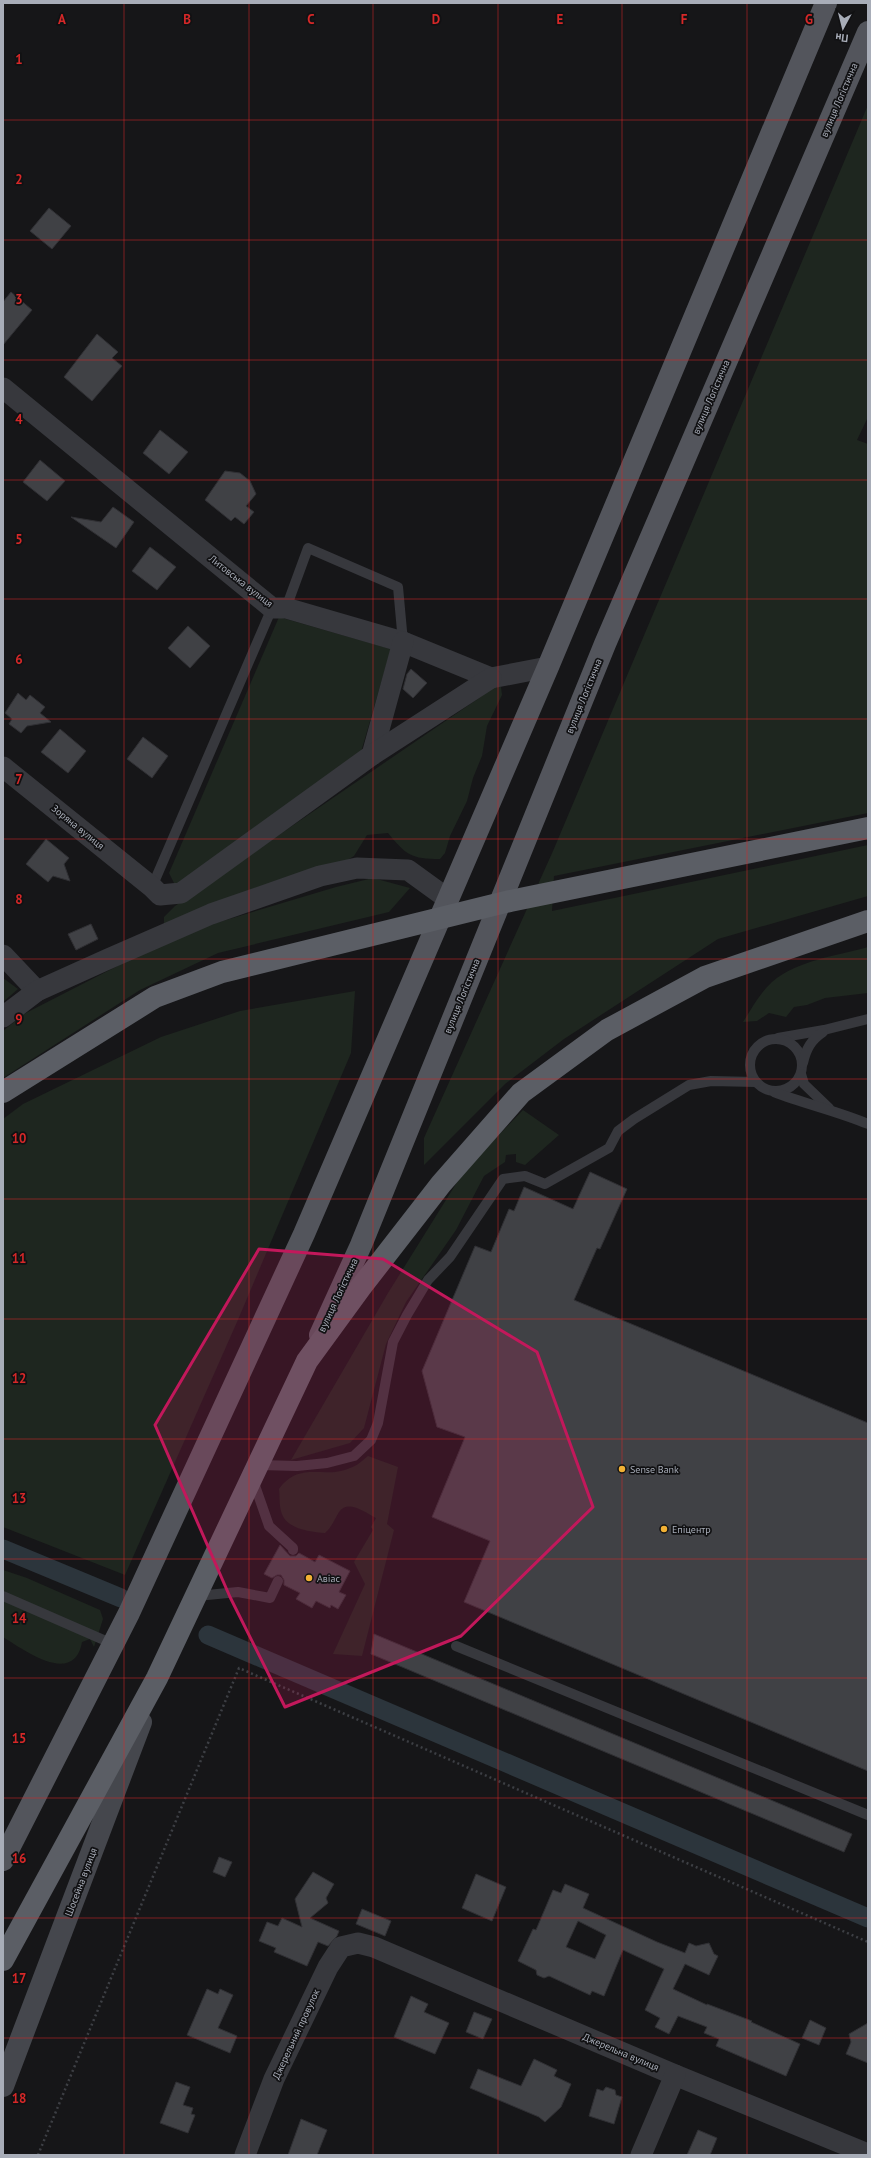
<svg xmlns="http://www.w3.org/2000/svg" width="871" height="2158" viewBox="0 0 871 2158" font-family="'PT Sans',sans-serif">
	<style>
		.green { fill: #1e261f }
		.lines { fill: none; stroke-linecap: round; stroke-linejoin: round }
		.canal { stroke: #2c353c; stroke-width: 19 }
		.building { fill: #404145; stroke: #303034; fill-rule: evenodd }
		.path { stroke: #3d3f44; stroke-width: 2.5; stroke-dasharray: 2 3; stroke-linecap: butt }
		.service { stroke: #37383d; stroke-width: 10 }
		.minor { stroke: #37383d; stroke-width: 21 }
		.secondary { stroke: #45474d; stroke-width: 22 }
		.primary { stroke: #53555c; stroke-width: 22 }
		.trunk { stroke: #5b5e65; stroke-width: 22 }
		.marked { fill: #c2185b; fill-opacity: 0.2; stroke: #c2185b; stroke-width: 3; stroke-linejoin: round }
		.grid { fill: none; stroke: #d62828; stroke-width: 1; stroke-opacity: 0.55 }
		.poi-dot { fill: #f2b134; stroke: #111113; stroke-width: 1.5 }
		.labels { text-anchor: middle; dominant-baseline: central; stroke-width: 3.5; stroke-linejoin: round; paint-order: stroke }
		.street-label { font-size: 10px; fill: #a8adb8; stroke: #111113 }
		.poi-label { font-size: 10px; fill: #a8adb8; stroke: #111113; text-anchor: start }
		.grid-label { font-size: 13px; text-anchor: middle; font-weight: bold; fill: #d62828; stroke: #111113; stroke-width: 3.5; stroke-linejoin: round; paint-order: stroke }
	</style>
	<rect width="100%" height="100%" fill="#161618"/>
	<!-- green -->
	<g class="green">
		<path d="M868,105V417L857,440L868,444V813L554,876L552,911L868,845V896L718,939L564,1039L505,1084L424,1165V1138L553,851Z"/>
		<path d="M279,617L391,649L361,752L176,887L169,873Z"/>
		<path d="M493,685L501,687L502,695L487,726L482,756L473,778L467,801L450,836L445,853L440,859C411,859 406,855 388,833L367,835L354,856L344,862L164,924V917L175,906L482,696Z"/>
		<path d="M373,878L410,888L389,912L218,953L140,990L3,1078V1031L24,1014L135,957L209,925L336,887Z"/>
		<path d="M868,947V993L825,998L807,1005L794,1007L786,1017L769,1013L757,1021L743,1022C752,1008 760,993 772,982C798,960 836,956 868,947Z"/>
		<path d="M3,978L18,989L3,1002Z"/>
		<path d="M355,991L351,1053L237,1322L125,1575L3,1527V1119L23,1104L161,1037L240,1011Z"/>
		<path d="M523,1110L559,1135L525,1165L516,1162V1154L506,1155L505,1162L484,1176L456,1230L406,1302L386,1344L364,1428L350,1443L291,1460L388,1293L464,1171Z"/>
		<path d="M368,1456L398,1467L387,1524L394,1530L362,1656L333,1654L365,1584L354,1562L373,1530L371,1527L376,1518C366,1513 348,1499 339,1512C334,1520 332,1527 325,1533C310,1532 285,1529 281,1511C279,1504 280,1496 279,1489C301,1460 323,1480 350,1468C357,1466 363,1460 368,1456Z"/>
		<path d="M3,1570L27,1578L100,1610L103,1619L94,1647L90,1639L82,1642C74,1687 24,1650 3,1637Z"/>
	</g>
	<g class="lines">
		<!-- canal -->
		<g class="canal">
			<path d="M3,1549L121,1598"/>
			<path d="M208,1635L868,1918"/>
		</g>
	</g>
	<!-- building -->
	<g class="building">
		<path d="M49,208L71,226L52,249L30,231Z"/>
		<path d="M11,292L32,310L3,345V302Z"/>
		<path d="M97,334L118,352L112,358L122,366L92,401L64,377Z"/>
		<path d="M160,430L188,452L169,474L143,453Z"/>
		<path d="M40,460L65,481L47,501L23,482Z"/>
		<path d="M225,471L240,473L250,481L256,494L246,506L254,512L244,524L235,517L231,521L205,500Z"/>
		<path d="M113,507L134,522L116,548L71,517L101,522Z"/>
		<path d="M150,547L176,567L157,590L132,571Z"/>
		<path d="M188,626L210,646L190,668L168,648Z"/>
		<path d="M411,669L427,683L413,698L403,689L407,674Z"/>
		<path d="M18,693L26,700L30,695L45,707L40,713L51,722L27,726L21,733L9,724L12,719L5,713Z"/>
		<path d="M60,729L86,751L68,773L41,752Z"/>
		<path d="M143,737L168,756L152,778L127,759Z"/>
		<path d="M46,839L69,858L64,864L70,881L53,876L48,882L26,864Z"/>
		<path d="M91,924L98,939L76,950L68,934Z"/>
		<path d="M590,1172L627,1189L600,1249L597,1248L574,1300L868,1423V1771L464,1602L490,1541L432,1517L465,1437L437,1427L422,1371L475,1246L491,1252L509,1209L514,1211L524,1187L573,1209Z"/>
		<path d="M280,1545L290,1556H296L299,1553L315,1562L319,1555L350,1571L339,1592L346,1595L338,1609L331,1605L330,1608L316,1601L312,1608L296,1599L300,1593L284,1585V1580L281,1575H277L272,1578L264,1574Z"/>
		<path d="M374,1634L852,1834L844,1852L371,1654Z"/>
		<path d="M219,1857L232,1862L225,1877L213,1872Z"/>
		<path d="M313,1872L334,1884L326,1898L328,1903L310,1918L339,1931L337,1936L328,1946L318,1942L307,1966L274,1952L276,1948L259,1941L267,1922L278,1926L282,1918L302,1927L295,1899Z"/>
		<path d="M476,1874L506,1887L492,1921L462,1908Z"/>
		<path d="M565,1884L589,1894L583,1908L657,1942L685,1953L689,1943L696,1946L709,1943L714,1954L718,1956L709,1975L685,1964L673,1989L707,2005V2004L752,2021L751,2022L800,2044L786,2076L716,2046L719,2039L704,2033L707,2027L678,2016L669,2034L655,2027L660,2018L645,2010L664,1969L623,1950L604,1996L592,1991L590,1995L549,1976L544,1978L537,1975L536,1970L518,1961L533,1929L536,1930L553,1890L561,1893ZM578,1921L606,1935L595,1959L566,1947Z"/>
		<path d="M362,1909L391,1921L385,1936L356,1924Z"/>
		<path d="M207,1989L218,1994L220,1989L233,1995L218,2028L237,2036L230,2053L187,2035Z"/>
		<path d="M411,1996L428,2004L424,2012L449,2023L435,2054L394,2037Z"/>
		<path d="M474,2012L492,2019L483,2039L466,2032Z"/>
		<path d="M810,2020L826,2028L819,2045L802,2038Z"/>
		<path d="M868,2023V2063L846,2054L851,2042L849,2034Z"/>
		<path d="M534,2059L557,2070L554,2076L571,2084L561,2107L545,2122L539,2117L470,2088L478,2069L521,2086Z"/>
		<path d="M176,2082L190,2087L183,2105L193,2108L191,2114L195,2115L188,2133L160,2123Z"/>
		<path d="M606,2087L615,2090L616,2095L622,2097L614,2124L589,2116L597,2089L603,2091Z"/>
		<path d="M301,2119L327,2130L317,2155H288Z"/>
		<path d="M698,2130L717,2138L710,2155H687Z"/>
	</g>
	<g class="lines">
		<!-- path -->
		<path class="path" d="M38,2155L239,1668L868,1942"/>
		<!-- service -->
		<g class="service">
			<path d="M286,608L308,548L398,587L403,642"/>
			<path d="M152,887L272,608"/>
			<path d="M778,1038L824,1030L868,1019"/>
			<circle cx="776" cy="1065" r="26"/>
			<path d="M803,1063C806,1049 811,1040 823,1032"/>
			<path d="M801,1074L804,1084L829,1108"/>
			<path d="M774,1092C805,1104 837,1111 868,1124"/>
			<path d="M260,1465L297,1466L327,1463L354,1456L371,1440L378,1423L393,1342L407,1315L428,1280L450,1257L503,1179L525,1176L545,1184L609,1148L618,1131L634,1119L689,1085L711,1081L756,1082"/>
			<path d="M253,1480L269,1526L293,1548V1550"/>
			<path d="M3,1596L113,1644"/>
			<path d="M197,1596L238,1592L270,1598L278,1581"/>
			<path d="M456,1646L868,1815"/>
		</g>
		<!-- minor -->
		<g class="minor">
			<path d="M3,388L272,608H286L403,642L491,678L548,667"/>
			<path d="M372,755L403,642"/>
			<path d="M3,767L152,887L160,895L181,893L372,755L491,678"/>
			<path d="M3,955L37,991"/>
			<path d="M3,1017L37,991L108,959L211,914L320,876L357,868L408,870L448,899"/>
			<path d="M245,2155L274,2079L328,1967L341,1947L358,1943L374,1947L675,2075L868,2154"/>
			<path d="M641,2155L675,2075"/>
		</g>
		<!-- secondary -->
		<path class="secondary" d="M3,2086L141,1722"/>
		<!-- primary -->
		<g class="primary">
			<path d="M320,1335L361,1245L605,644L868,32"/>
			<path d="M3,1860L129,1613L304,1234L548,667L826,3"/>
		</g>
		<!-- trunk -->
		<g class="trunk">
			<path d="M3,1092L155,997L222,972L510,901L868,828"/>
			<path d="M3,1960L157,1678L307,1361L361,1287L441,1184L521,1093L607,1030L705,977L868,921"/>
		</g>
	</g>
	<!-- marked area -->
	<path class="marked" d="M259,1249L383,1259L537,1352L593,1507L461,1636L285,1707L230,1597L155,1425Z"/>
	<!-- grid -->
	<path class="grid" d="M124,3V2155M249,3V2155M373,3V2155M498,3V2155M622,3V2155M747,3V2155M3,120H868M3,240H868M3,360H868M3,480H868M3,599H868M3,719H868M3,839H868M3,959H868M3,1079H868M3,1199H868M3,1319H868M3,1439H868M3,1559H868M3,1678H868M3,1798H868M3,1918H868M3,2038H868"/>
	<!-- markers -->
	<g class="poi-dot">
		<circle cx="622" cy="1469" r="4"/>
		<circle cx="664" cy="1529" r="4"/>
		<circle cx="309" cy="1578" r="4"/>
	</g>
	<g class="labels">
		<!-- street labels -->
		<g class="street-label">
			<text transform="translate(839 100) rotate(-67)">вулиця Логістична</text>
			<text transform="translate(711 397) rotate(-67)">вулиця Логістична</text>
			<text transform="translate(241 581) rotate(38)">Литовська вулиця</text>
			<text transform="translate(584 696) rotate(-68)">вулиця Логістична</text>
			<text transform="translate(78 827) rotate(39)">Зоряна вулиця</text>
			<text transform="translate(462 996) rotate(-68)">вулиця Логістична</text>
			<text transform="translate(338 1295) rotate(-65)">вулиця Логістична</text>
			<text transform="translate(81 1882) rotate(-69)">Шосейна вулиця</text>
			<text transform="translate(296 2034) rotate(-65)">Джерельний провулок</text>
			<text transform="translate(621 2052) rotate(23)">Джерельна вулиця</text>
		</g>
		<!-- poi labels -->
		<g class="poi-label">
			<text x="630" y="1469">Sense Bank</text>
			<text x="672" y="1529">Епіцентр</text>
			<text x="317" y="1578">Авіас</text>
		</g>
	</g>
	<g class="grid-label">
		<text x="62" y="24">A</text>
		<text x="187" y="24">B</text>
		<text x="311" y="24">C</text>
		<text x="436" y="24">D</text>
		<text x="560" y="24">E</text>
		<text x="684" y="24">F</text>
		<text x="809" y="24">G</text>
		<text x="19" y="64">1</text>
		<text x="19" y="184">2</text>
		<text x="19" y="304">3</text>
		<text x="19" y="424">4</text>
		<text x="19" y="544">5</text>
		<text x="19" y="664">6</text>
		<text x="19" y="784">7</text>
		<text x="19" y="904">8</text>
		<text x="19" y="1024">9</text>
		<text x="19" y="1143">10</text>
		<text x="19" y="1263">11</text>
		<text x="19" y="1383">12</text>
		<text x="19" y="1503">13</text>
		<text x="19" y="1623">14</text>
		<text x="19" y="1743">15</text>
		<text x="19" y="1863">16</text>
		<text x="19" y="1983">17</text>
		<text x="19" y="2103">18</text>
	</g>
	<!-- border -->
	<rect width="871" height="2158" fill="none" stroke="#a8adb8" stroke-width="8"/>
	<!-- north arrow -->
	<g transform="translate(843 28) rotate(187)" stroke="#111113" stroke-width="3" paint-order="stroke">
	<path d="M0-3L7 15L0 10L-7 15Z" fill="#a8adb8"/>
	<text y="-6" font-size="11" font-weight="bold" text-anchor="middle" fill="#a8adb8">Пн</text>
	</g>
</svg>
